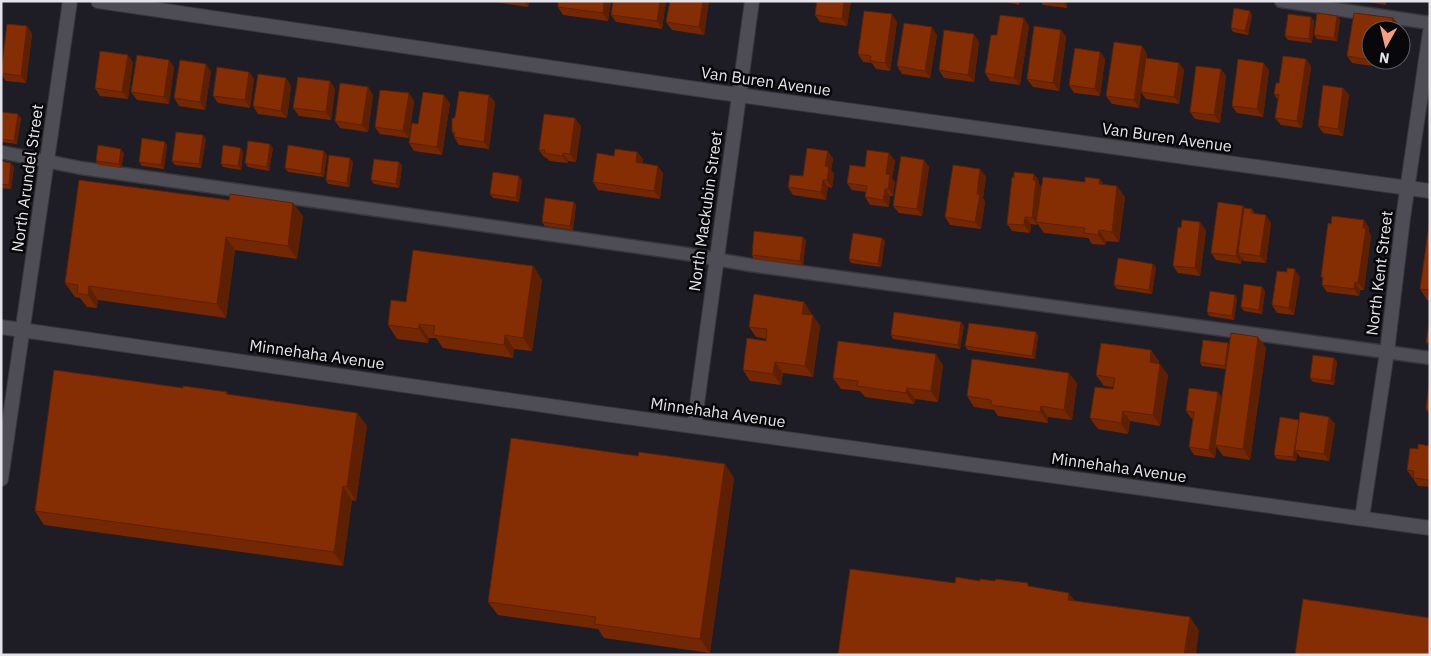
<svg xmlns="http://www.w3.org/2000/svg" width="1431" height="656" viewBox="0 0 1431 656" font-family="'IBM Plex Sans',sans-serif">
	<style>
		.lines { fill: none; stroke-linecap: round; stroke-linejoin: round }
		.service-casing { stroke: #38373d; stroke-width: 15 }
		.minor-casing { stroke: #38373d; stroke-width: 16 }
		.secondary-casing { stroke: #38373d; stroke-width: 16 }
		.service { stroke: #4e4d56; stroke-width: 12 }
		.minor { stroke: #4e4d56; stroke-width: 14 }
		.secondary { stroke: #4e4d56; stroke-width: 14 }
		.wall { fill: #732803 }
		.shaded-wall { fill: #5e2002 }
		.building { fill: #862e03; stroke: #5e2002 }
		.labels { text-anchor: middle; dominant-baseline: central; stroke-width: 5; stroke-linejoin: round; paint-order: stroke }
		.street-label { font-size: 16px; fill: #e4e3e9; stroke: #08070a }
	</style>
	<rect width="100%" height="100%" fill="#1e1c24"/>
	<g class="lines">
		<!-- service casing -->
		<g class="service-casing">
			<g id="service">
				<path d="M1281,1L1430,23"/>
				<path d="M1,152L81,168L687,254L750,265L1430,358"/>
			</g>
		</g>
		<!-- minor casing -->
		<g class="minor-casing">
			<g id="minor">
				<path d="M98,1L710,91L1430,191"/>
				<path d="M694,426L752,1"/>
				<path d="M1,479L70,1"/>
				<path d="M1362,518L1387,352L1403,218L1430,32"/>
			</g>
		</g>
		<!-- secondary casing -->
		<g class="secondary-casing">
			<path id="secondary" d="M1,327L591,412L1430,528"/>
		</g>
		<!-- service -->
		<use href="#service" class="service"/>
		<!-- minor -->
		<use href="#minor" class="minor"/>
		<!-- secondary -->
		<use href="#secondary" class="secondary"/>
	</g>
	<!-- wall -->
	<g class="wall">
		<path d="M487,1H529L528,7Z"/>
		<path d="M611,1L608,21L563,15L558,7Z"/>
		<path d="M666,1L662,29L616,22L611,15Z"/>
		<path d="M709,1L704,35L672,30L666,22Z"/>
		<path d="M817,1H851L847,26L820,22L815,15Z"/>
		<path d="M1001,1H1020L1019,5Z"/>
		<path d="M1067,1V8L1043,5L1041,2Z"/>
		<path d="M1362,1H1386V5Z"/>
		<path d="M1354,13L1393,18L1399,26L1398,30H1371V60H1386V61L1380,60L1379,67L1352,63L1347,56Z"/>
		<path d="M1252,15L1248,35L1233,32L1231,28Z"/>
		<path d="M1337,16L1340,20L1337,41L1317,39L1314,35Z"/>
		<path d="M1311,17L1314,21L1312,43L1288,40L1285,36Z"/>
		<path d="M897,22L890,71L876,69L872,63L863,62L858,54Z"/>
		<path d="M27,26L32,34L26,83L6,81L1,74Z"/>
		<path d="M1029,26L1020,85L990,81L985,73L997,35Z"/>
		<path d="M1061,30L1066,37L1059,91L1033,87L1027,79Z"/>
		<path d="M937,35L930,78L902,74L897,66Z"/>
		<path d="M979,42L974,82L944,78L939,70Z"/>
		<path d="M1142,46L1147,54V58L1179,63L1184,70L1179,104L1146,99L1141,92L1139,108L1112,104L1106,96Z"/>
		<path d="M1100,52L1105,59L1100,96L1074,93L1069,85Z"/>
		<path d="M1306,59L1311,67L1302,128L1281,125L1275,118L1278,100L1274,94L1279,83Z"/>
		<path d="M169,60L174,67L169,104L137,100L131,92Z"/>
		<path d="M133,62L128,99L100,96L95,88Z"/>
		<path d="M1221,69L1226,76L1220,123L1195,119L1190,112Z"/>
		<path d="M1269,70L1263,117L1237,113L1232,106Z"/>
		<path d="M211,71L205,110L179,106L174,98Z"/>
		<path d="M249,72L254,79L250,108L218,103L213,96Z"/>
		<path d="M286,78L291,86L287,118L258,114L253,106Z"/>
		<path d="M330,81L335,89L331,120L299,116L293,108Z"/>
		<path d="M368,87L373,95L368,132L340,128L335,121Z"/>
		<path d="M1343,88L1349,95L1343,136L1323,133L1318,126Z"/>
		<path d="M409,93L414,101L409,138L380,134L375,127Z"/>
		<path d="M489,95L495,102L489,149L459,145L454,137V135L452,132L455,117Z"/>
		<path d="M450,103L442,155L414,151L409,143L418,124Z"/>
		<path d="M1,112L21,118L17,144L1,142Z"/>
		<path d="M581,126L576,162L568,161V163L549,161L547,158L544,157L539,150Z"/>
		<path d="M203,135L206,139L201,168L175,165L172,161Z"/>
		<path d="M167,145L164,169L142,166L139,162Z"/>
		<path d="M273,148L269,171L248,167L245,163Z"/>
		<path d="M828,151L833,159L831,170L834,174L832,188L828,187L826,200L793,195L788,187L803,176Z"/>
		<path d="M243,152L241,170L223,167L221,164Z"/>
		<path d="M637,152L643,159L642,163L663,173L660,199L598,190L593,182L614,156Z"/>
		<path d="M124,153L121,168L98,165L96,161Z"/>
		<path d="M889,153L895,161L892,178L895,182L893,196H890L889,207L870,205L865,197L866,192L852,190L847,183Z"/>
		<path d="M327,155L324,177L288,172L285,168Z"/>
		<path d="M350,158L353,162L349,187L328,184L326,180Z"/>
		<path d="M924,160L929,167L922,216L899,213L893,206Z"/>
		<path d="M1,161L14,167L11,189L1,188Z"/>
		<path d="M399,162L402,166L399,188L374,184L371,180Z"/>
		<path d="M980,169L986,177L983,198L985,202L981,229L950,225L945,217Z"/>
		<path d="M1034,174L1039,181V184L1041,187L1104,185L1125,197L1119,242L1106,241L1105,245L1092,244L1088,238L1044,233L1037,223V225L1031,224L1030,233L1012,231L1007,224L1014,178Z"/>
		<path d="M79,180L303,216L297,259L235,250L226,318L98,300L97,308L87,307L80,298L75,297L65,283Z"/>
		<path d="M522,180L519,202L493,198L490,194Z"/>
		<path d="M576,205L573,230L545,226L542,222Z"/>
		<path d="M1245,208L1252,209L1255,214L1271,223L1266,263L1244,261L1242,259L1241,264L1216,260L1211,253Z"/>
		<path d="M1430,218V300H1427L1420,289Z"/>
		<path d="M1364,220L1369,228V232L1371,236L1364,290H1360L1359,296L1327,292L1322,285L1323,279L1321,277L1331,224Z"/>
		<path d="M1181,228L1206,230L1200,276L1178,273L1173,266Z"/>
		<path d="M882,238L885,241L881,267L851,263L849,259Z"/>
		<path d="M806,240L803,265L754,259L752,255Z"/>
		<path d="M533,266L542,280L532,351L514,349L513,358L443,348L436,338H429L428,343L397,339L388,325L406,302Z"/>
		<path d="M1156,267L1152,294L1117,289L1114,285Z"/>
		<path d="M1300,277L1294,315L1277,313L1272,305Z"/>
		<path d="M1262,287L1265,291L1262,314L1244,311L1241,307Z"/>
		<path d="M1237,298L1234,320L1209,316L1207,312Z"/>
		<path d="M804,302L811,313V315L820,326L813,377L783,373L781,385L750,381L743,370L766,341V339L756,337L749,327Z"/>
		<path d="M964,326L960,349L893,339L891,335Z"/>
		<path d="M1036,332L1038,336L1035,359L968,350L965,346Z"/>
		<path d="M1258,337L1266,348L1250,460L1223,456L1216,446L1215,458L1194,455L1189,447L1193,419L1191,418L1186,411L1222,398L1226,369L1202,366L1200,362L1229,345Z"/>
		<path d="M1334,358L1337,362L1334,385L1313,382L1310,378Z"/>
		<path d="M1159,361L1158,364L1168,375L1160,426L1130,421L1128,434L1098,429L1090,418L1113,389V387L1104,386L1096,375Z"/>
		<path d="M943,365L938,402L915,399L914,404L865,397L860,391L841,389L833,378Z"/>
		<path d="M1430,376V415L1426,409Z"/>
		<path d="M1077,383L1072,420L1048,417V423L998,416L994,410L974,407L967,396Z"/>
		<path d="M183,388L227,392L229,395L357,413L367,426L356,501L352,500L343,566L44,525L35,511Z"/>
		<path d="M1329,417L1335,424L1329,461L1300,457L1297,453L1296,461L1277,459L1274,455Z"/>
		<path d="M1430,446V487L1418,486L1407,470L1418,449Z"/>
		<path d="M734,478L710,653L604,638L598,629L498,615L488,602Z"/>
	</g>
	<!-- shaded-wall -->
	<g class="shaded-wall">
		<path d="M524,1H529L528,7Z"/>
		<path d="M604,1H611L608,21L603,13Z"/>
		<path d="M660,1H666L662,29L657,21Z"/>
		<path d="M703,1H709L704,35L699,27Z"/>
		<path d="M844,1H851L847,26L842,19Z"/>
		<path d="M1064,1H1067V8L1064,4Z"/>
		<path d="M1250,11L1252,15L1248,35L1245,31Z"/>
		<path d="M892,14L897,22L890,71L885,63Z"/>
		<path d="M1337,16L1340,20L1337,41L1334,38Z"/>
		<path d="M1311,17L1314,21L1312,43L1309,39Z"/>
		<path d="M1024,18L1029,26L1020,85L1014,78Z"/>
		<path d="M1393,18L1399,26L1398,30H1392Z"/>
		<path d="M27,26L32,34L26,83L21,76Z"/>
		<path d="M932,27L937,35L930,78L925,71Z"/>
		<path d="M1061,30L1066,37L1059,91L1053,83Z"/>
		<path d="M974,34L979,42L974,82L968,75Z"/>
		<path d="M1142,46L1147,54L1139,108L1134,100Z"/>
		<path d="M1100,52L1105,59L1100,96L1095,89Z"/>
		<path d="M128,55L133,62L128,99L122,92Z"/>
		<path d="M1306,59L1311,67L1302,128L1297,121Z"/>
		<path d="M169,60L174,67L169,104L164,97Z"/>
		<path d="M1374,60H1380L1379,67Z"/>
		<path d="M1179,63L1184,70L1179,104L1174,97Z"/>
		<path d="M1264,63L1269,70L1263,117L1257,109Z"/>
		<path d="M206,64L211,71L205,110L200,102Z"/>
		<path d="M1221,69L1226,76L1220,123L1214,115Z"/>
		<path d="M249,72L254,79L250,108L245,100Z"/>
		<path d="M286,78L291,86L287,118L281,111Z"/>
		<path d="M330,81L335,89L331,120L326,112Z"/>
		<path d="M368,87L373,95L368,132L362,125Z"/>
		<path d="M1343,88L1349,95L1343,136L1338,129Z"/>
		<path d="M409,93L414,101L409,138L403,131Z"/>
		<path d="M444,95L450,103L442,155L437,147Z"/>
		<path d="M489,95L495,102L489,149L484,142Z"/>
		<path d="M18,114L21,118L17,144L14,141Z"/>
		<path d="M575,118L581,126L576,162L570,154Z"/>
		<path d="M203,135L206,139L201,168L199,164Z"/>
		<path d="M165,142L167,145L164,169L161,165Z"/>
		<path d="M270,144L273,148L269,171L267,167Z"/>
		<path d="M241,148L243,152L241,170L238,166Z"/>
		<path d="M121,149L124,153L121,168L119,164Z"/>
		<path d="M324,151L327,155L324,177L321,174Z"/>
		<path d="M828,151L833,159L831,170L834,174L832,188L827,180L825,166Z"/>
		<path d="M637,152L643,159L641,170L636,162Z"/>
		<path d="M563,153L568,161V163L562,156Z"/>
		<path d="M889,153L895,161L892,178L895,182L893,196L888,189L886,174Z"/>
		<path d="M350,158L353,162L349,187L347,183Z"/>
		<path d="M924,160L929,167L922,216L917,209Z"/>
		<path d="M399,162L402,166L399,188L396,184Z"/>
		<path d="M11,163L14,167L11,189L9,185Z"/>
		<path d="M658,166L663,173L660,199L654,191Z"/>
		<path d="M980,169L986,177L983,198L985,202L981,229L975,222L977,194Z"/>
		<path d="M1034,174L1039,181V184L1041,187L1036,222L1037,225L1032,218Z"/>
		<path d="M519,176L522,180L519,202L516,198Z"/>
		<path d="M1100,179L1107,190L1099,184Z"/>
		<path d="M823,180L828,187L826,200L821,192Z"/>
		<path d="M1117,186L1125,197L1119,242L1112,232Z"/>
		<path d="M885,189L890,196L889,207L883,200Z"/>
		<path d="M574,202L576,205L573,230L570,226Z"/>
		<path d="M293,203L303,216L297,259L288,246Z"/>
		<path d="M1243,206L1249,213L1238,253L1242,259L1241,264L1236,256Z"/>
		<path d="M1266,215L1271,223L1266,263L1260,256Z"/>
		<path d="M1025,217L1031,224L1030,233L1024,225Z"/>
		<path d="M1364,220L1369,228V232L1371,236L1364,290L1358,283Z"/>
		<path d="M1200,222L1206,230L1200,276L1195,268Z"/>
		<path d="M1099,230L1106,241L1105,245L1098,235Z"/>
		<path d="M226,237L235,250L226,318L217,304Z"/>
		<path d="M803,237L806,240L803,265L800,261Z"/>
		<path d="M882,238L885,241L881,267L878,264Z"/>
		<path d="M1153,264L1156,267L1152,294L1149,290Z"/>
		<path d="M533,266L542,280L532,351L523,338Z"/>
		<path d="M1295,269L1300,277L1294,315L1289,308Z"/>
		<path d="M1355,282L1360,290L1359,296L1354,289Z"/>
		<path d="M89,286L98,300L97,308L88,295Z"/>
		<path d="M1262,287L1265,291L1262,314L1259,310Z"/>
		<path d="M1235,295L1237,298L1234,320L1232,316Z"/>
		<path d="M804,302L811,313L810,325L802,314Z"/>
		<path d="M813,315L820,326L813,377L805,366Z"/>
		<path d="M961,322L964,326L960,349L958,345Z"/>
		<path d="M419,324L429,338L428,343L419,329Z"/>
		<path d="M1036,332L1038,336L1035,359L1032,356Z"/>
		<path d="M505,335L514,349L513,358L504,345Z"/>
		<path d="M1258,337L1266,348L1250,460L1243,449Z"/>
		<path d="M1228,343L1231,347L1227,370L1225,366Z"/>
		<path d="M1151,350L1159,361L1157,373L1150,362Z"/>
		<path d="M936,354L943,365L938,402L931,391Z"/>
		<path d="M1334,358L1337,362L1334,385L1331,381Z"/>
		<path d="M775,362L783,373L781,385L773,374Z"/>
		<path d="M1160,364L1168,375L1160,426L1153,415Z"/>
		<path d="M1069,373L1077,383L1072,420L1064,410Z"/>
		<path d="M907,388L915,399L914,404L906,393Z"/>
		<path d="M1218,392L1223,399L1215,458L1209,450Z"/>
		<path d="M1041,406L1048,417V423L1040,412Z"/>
		<path d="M1123,411L1130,421L1128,434L1121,423Z"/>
		<path d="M357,413L367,426L356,501L347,487Z"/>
		<path d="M1329,417L1335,424L1329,461L1324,454Z"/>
		<path d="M1299,420L1295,450L1297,453L1296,461L1293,457Z"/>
		<path d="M725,464L734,478L710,653L700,639Z"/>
		<path d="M343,486L352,500L343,566L334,552Z"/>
		<path d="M1069,593L1079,607L1068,600Z"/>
		<path d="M1190,617L1199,630L1196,655H1184Z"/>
	</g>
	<!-- building -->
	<g class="building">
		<path d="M558,1H604L603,13L558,7Z"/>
		<path d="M613,1H660L657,21L611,15Z"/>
		<path d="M670,1H703L699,27L666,22Z"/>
		<path d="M817,1H844L842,19L815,15Z"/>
		<path d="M1041,1H1064V4Z"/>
		<path d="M1234,8L1250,11L1245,31L1231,28Z"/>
		<path d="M864,11L892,14L885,63L870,61L871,56L858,54Z"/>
		<path d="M1317,13L1337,16L1334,38L1314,35Z"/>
		<path d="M1354,13L1393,18L1392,30H1371V60L1347,56Z"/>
		<path d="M1288,14L1311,17L1309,39L1285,36Z"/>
		<path d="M1000,15L1024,18L1014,78L985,73L991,35H997Z"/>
		<path d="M904,23L932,27L925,71L897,66Z"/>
		<path d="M7,24L27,26L21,76L1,73Z"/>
		<path d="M1034,26L1061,30L1053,83L1027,79Z"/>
		<path d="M944,30L974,34L968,75L939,70Z"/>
		<path d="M1114,42L1142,46L1134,100L1106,96Z"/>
		<path d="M1075,48L1100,52L1095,89L1069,85Z"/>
		<path d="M100,51L128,55L122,92L95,88Z"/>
		<path d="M137,55L169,60L164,97L131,92Z"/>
		<path d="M1283,56L1306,59L1297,121L1275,118L1279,95L1274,94L1276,83H1279Z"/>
		<path d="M1146,58L1179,63L1174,97L1141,92Z"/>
		<path d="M1238,59L1264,63L1257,109L1232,106Z"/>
		<path d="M180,60L206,64L200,102L174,98Z"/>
		<path d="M1196,66L1221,69L1214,115L1190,112Z"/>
		<path d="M217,67L249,72L245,100L213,96Z"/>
		<path d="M258,74L286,78L281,111L253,106Z"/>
		<path d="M298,77L330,81L326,112L293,108Z"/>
		<path d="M340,83L368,87L362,125L335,121Z"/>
		<path d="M1323,85L1343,88L1338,129L1318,126Z"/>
		<path d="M380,90L409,93L403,131L375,127Z"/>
		<path d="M459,91L489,95L484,142L454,137L455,132H452V119L455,117Z"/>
		<path d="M423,92L444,95L437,147L409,143L412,123L418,124Z"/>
		<path d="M1,112L18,114L14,141L1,139Z"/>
		<path d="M544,114L575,118L570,154L563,153L562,156L544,153L545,150H539Z"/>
		<path d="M176,132L203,135L199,164L172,161Z"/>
		<path d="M142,138L165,142L161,165L139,162Z"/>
		<path d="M248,141L270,144L267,167L245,163Z"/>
		<path d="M98,145L121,149L119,164L96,161Z"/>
		<path d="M223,145L241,148L238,166L221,164Z"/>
		<path d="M288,145L324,151L321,174L285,168Z"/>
		<path d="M807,148L828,151L825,166L829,167L827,180H823L821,192L788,187L790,175L803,176Z"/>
		<path d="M615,149L637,152L636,162L658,166L654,191L593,182L597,153L614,156Z"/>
		<path d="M867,150L889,153L886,174L890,175L888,189H885L883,200L865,197L867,186L847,183L850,165L865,167Z"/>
		<path d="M329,155L350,158L347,183L326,180Z"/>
		<path d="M901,156L924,160L917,209L893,206Z"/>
		<path d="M374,159L399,162L396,184L371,180Z"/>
		<path d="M1,161L11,163L9,185L1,184Z"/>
		<path d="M953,165L980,169L977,194H980L975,222L945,217Z"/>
		<path d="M493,172L519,176L516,198L490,194Z"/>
		<path d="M1014,172L1034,174L1033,180H1036L1032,218L1025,217L1024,225L1007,224L1012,177L1014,178Z"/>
		<path d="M1043,177L1085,182V177L1100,179L1099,184L1117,186L1112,232L1099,230L1098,235L1084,233L1085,228L1036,222Z"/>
		<path d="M79,180L229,200L230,194L293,203L288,246L226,237L217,304L89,286L88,295L77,293L78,285L65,283Z"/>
		<path d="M545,198L574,202L570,226L542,222Z"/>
		<path d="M1218,202L1243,206L1236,256L1211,253Z"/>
		<path d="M1244,208L1252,209L1251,213L1266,215L1260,256L1238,253Z"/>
		<path d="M1332,216L1364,220L1363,228H1366L1358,283L1355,282L1354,289L1322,285L1323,277H1321L1328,223L1331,224Z"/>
		<path d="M1430,218V290L1420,289Z"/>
		<path d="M1182,220L1200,222L1195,268L1173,266L1178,227L1181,228Z"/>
		<path d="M754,231L803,237L800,261L752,255Z"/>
		<path d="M853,233L882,238L878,264L849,259Z"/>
		<path d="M413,250L533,266L523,338L505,335L504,345L433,335L435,326L419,324V329L388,325L391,300L406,302Z"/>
		<path d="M1118,258L1153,264L1149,290L1114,285Z"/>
		<path d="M1287,268L1295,269L1289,308L1272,305L1277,271L1287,272Z"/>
		<path d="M1244,284L1262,287L1259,310L1241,307Z"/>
		<path d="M1210,291L1235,295L1232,316L1207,312Z"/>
		<path d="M754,294L804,302L802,314L813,315L805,366L775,362L773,374L743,370L747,338L766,341L767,329L749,327Z"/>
		<path d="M894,312L961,322L958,345L891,335Z"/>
		<path d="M969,323L1036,332L1032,356L965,346Z"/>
		<path d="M1429,324H1430V343H1426Z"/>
		<path d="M1231,333L1258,337L1243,449L1215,445Z"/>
		<path d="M1203,340L1228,343L1225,366L1200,362Z"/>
		<path d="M838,341L936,354L931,391L907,388L906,393L857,386L858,381L833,378Z"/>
		<path d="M1101,343L1151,350L1150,362L1160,364L1153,415L1123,411L1121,423L1090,418L1095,387L1113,389L1115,378L1096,375Z"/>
		<path d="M1313,355L1334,358L1331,381L1310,378Z"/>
		<path d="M972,359L1069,373L1064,410L1041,406L1040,412L991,405V400L967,396Z"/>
		<path d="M54,370L183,388V386L227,392L226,394L357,413L347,487L343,486L334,552L35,511Z"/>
		<path d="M1430,376V409H1426Z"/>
		<path d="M1189,388L1218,392L1209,450L1189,447L1194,412L1186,411Z"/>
		<path d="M1300,412L1329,417L1324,454L1295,450Z"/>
		<path d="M1280,417L1299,420L1293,457L1274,455Z"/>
		<path d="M511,438L638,456L639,452L725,464L700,639L594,624L596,617L488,602Z"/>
		<path d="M1418,444L1430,446V480L1413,478L1414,471L1407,470L1410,448L1418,449Z"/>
		<path d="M850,569L955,583L956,577L980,581V579L995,581L996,579L1028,583V586L1069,593L1068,600L1190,617L1184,655H838Z"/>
		<path d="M1303,599L1430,618V655H1295Z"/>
	</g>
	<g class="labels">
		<!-- street labels -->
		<g class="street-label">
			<text transform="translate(766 81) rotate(8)">Van Buren Avenue</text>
			<text transform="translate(1167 137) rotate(8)">Van Buren Avenue</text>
			<text transform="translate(27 178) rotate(-82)">North Arundel Street</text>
			<text transform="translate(705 211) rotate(-82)">North Mackubin Street</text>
			<text transform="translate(1379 273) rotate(-83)">North Kent Street</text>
			<text transform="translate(317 354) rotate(8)">Minnehaha Avenue</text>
			<text transform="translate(718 412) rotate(8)">Minnehaha Avenue</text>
			<text transform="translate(1119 467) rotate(8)">Minnehaha Avenue</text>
		</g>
	</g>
	<!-- border -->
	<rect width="1431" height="656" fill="none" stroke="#e4e3e9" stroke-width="5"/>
	<!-- north arrow -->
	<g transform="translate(1386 45) rotate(188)"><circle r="24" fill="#08070a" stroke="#605f63"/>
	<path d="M0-4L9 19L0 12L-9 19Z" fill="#f2a080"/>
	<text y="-8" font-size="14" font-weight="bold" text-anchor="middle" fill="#e4e3e9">N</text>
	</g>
</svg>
